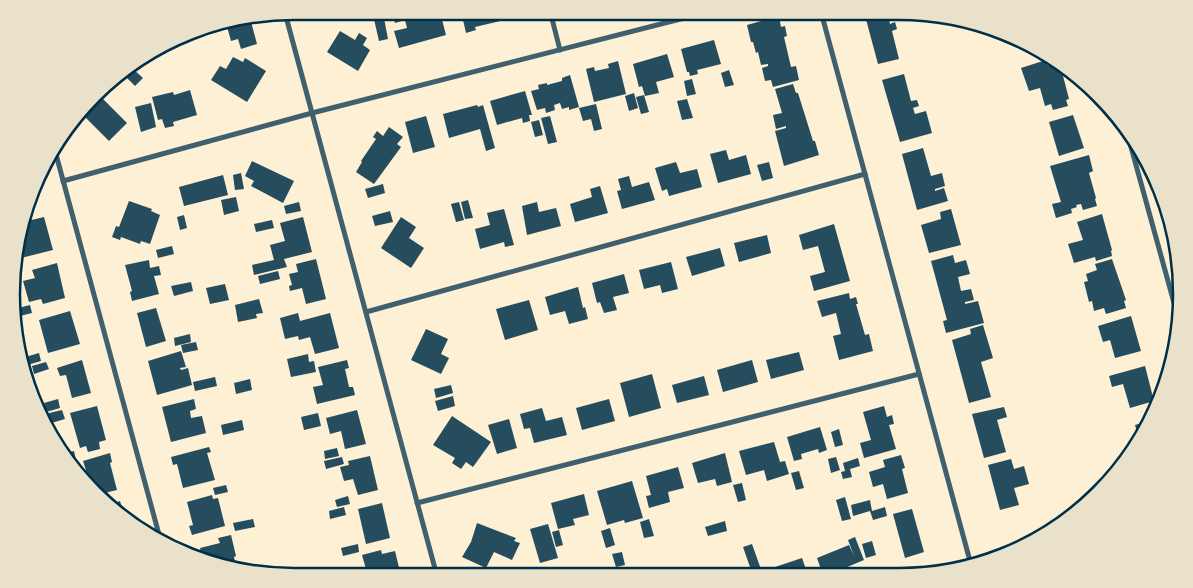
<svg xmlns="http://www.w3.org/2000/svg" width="1193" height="588" viewBox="0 0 1193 588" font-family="Lora,serif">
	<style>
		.building { fill: #264d5e }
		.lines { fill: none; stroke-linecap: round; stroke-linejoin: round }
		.minor { stroke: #3f606c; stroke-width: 5 }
		.rim { fill: none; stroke: #003049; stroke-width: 2.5 }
	</style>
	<rect width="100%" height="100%" fill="#fdf0d5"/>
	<!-- building -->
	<g class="building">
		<path d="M404,11H421L422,17L440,12L446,35L399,48L394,31L407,28L405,20L395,23L393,14Z"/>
		<path d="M461,11H515L514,14L508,15L509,19L475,27L476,30L466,33Z"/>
		<path d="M864,12H897L888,15L890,24L895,22L897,29L892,31L899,59L878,64Z"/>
		<path d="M383,13L388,39L379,41L373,15Z"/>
		<path d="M779,16L781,27L785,26L787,36L784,37L791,67L796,66L799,80L773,87L771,80L765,81L762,68L768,66V64L761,65L758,52L756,53L753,42H751L747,25Z"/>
		<path d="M250,18L257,44L241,49L238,39L231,41L226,23Z"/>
		<path d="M340,31L355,40L359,33L367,38L363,45L370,50L358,71L327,52Z"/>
		<path d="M714,40L721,64L697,70L698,74L690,76L689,72H687L681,49Z"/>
		<path d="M667,54L674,77L656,82L659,93L645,96L642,86L639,87L633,64Z"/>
		<path d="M233,57L243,62L245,58L266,71L247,102L211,80L220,66L226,69Z"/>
		<path d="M1046,60L1048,66L1055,64L1061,68L1069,99L1066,100L1068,106L1053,110L1051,104L1045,106L1040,88L1029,91L1021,68Z"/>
		<path d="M618,61L626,94L594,102L586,69L594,67L595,71L609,68L608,64Z"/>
		<path d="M133,69L143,78L135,86L126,77Z"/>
		<path d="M729,70L734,85L725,87L721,73Z"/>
		<path d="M904,74L911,101L917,100L919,106L913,108L915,114L926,111L932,133L900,142L882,80Z"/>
		<path d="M570,75L579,107L569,110V107L562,109L560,103L554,105L555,110L546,113L545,108L537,110L531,91L539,89L538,85L547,83V85L562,81V78Z"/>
		<path d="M692,79L696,94L687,96L684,81Z"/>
		<path d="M793,84L796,93H798L813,141H815L819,155L784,166L775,131L786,128V126L776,129L773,115L782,113L775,89Z"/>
		<path d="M190,90L197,115L173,122L174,126L165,128L162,119L158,120L152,97L173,92L174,95Z"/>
		<path d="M525,91L532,115H529L530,121L523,123L522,118L497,125L490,101Z"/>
		<path d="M634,93L638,108L629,111L625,96Z"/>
		<path d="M644,95L649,112L641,114L636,97Z"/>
		<path d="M97,98L100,100L102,98L127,123L109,141L84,116L86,114L84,112Z"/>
		<path d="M687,99L693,118L682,120L677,101Z"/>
		<path d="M151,103L156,127L141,132L135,107Z"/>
		<path d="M596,104L602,129L594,131L591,119L583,121L579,108Z"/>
		<path d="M477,105L478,107L483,105L495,148L486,151L480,129L449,138L443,114Z"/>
		<path d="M1073,115L1084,148L1059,156L1049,122Z"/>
		<path d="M426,116L435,147L413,153L405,122Z"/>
		<path d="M550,116L557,142L548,144L541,118Z"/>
		<path d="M539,120L543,135L535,137L531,122Z"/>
		<path d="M389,127L403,137L397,144L401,147L374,184L356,172L362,162L361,161L376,139L373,137L377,131L383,136Z"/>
		<path d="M923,148L931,176L942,173L945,186L935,189V191L944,188L948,201L917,210L902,154Z"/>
		<path d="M726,150L729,160L746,155L751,174L718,183L710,154Z"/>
		<path d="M1089,155L1093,171L1089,173L1096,198L1095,199L1097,206L1083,210L1081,204L1076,205L1077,207L1071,209L1072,213L1056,218L1052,204L1061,202L1050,166Z"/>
		<path d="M252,161L294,181L283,203L251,186L254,181L245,176Z"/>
		<path d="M676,162L680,173L697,169L702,187L669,196L667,189L662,191L655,168Z"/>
		<path d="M769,162L773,178L762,181L757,165Z"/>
		<path d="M241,173L244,189L235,190L233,175Z"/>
		<path d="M223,175L228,195L184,206L179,187Z"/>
		<path d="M629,176L632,187L649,182L655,200L622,209L617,191L621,190L618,179Z"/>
		<path d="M383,184L385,193L368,198L365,189Z"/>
		<path d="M600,186L608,213L575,222L570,204L592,197L590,189Z"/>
		<path d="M236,197L239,211L224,215L221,200Z"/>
		<path d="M468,200L473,218L465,219L461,202Z"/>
		<path d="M129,201L152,209L151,211L160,215L150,244L141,241L140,244L121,237L120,240L112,237L116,226L119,227Z"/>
		<path d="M299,202L301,211L286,214L284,206Z"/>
		<path d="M459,202L464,220L456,222L451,204Z"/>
		<path d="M537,202L539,212L556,208L561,226L527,235L522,206Z"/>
		<path d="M504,209L514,245L505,247L504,242L480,249L475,229L490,225L487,213Z"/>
		<path d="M951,209L961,245L929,253L921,225L941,219L940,212Z"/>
		<path d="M390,211L393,222L375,226L372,216Z"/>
		<path d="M1102,214L1112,250L1111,251L1112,256L1096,261L1095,257L1074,263L1068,244L1083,240L1077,222Z"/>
		<path d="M184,215L187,228L180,230L177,217Z"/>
		<path d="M44,217L53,250L21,258L17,239L23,222Z"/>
		<path d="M303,217L312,252L284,259L287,267L254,275L252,265L274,260L270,245L285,241L280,223Z"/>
		<path d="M401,217L416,227L409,238L424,248L411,268L381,248Z"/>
		<path d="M272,220L274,228L256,232L254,224Z"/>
		<path d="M834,224L850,281L814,291L810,276L825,272L818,246L803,250L799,235Z"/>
		<path d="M767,235L771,253L739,262L734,243Z"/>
		<path d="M172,246L174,254L158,258L156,250Z"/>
		<path d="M720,248L725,266L692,276L686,257Z"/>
		<path d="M953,255L955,263L966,260L970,274L958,277L961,291L971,289L974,300L965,302V304L978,301L984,323L946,333L943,321L947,320L931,261Z"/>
		<path d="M316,259L326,299L306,304L302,288L290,291L289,286L292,285L289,274L298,272L296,264Z"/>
		<path d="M1112,259L1126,300L1124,301L1126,308L1106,314L1104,308L1094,311L1092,301L1089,302L1084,282L1088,281L1086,274L1097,270L1095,264Z"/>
		<path d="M149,260L150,268L159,266L161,275L154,276L159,294L132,301L130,292L132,291L125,265Z"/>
		<path d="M671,262L678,289L662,293L660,285L644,289L639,270Z"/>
		<path d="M57,263L65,298L43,304L41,299L29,302L23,281L35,278L32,270Z"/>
		<path d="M278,271L280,279L260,284L258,276Z"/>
		<path d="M624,274L629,293L613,297L617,310L604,313L600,302L597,303L592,283Z"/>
		<path d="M191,282L193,291L174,296L171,286Z"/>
		<path d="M225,284L229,300L210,304L206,288Z"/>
		<path d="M578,287L583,308L585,307L588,319L569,324L565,311L550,315L545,297Z"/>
		<path d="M849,293L850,299L856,297L858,304H856L865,335L869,334L873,351L839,360L833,336L841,334L836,313L822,317L817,301Z"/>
		<path d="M259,299L263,313L256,314L257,318L238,322L235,305Z"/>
		<path d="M529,300L538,330L505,340L496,309Z"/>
		<path d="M30,305L32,313L20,316L18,308Z"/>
		<path d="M156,308L166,341L146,347L137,313Z"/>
		<path d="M70,311L80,344L48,353L39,320Z"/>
		<path d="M298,313L300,321L330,313L339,348L315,354L310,337L299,340L298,336L285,339L280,318Z"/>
		<path d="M1131,316L1141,351L1115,358L1110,340L1103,342L1098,326Z"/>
		<path d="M983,325L993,358L981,362L991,397L969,403L952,340L971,334L970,329Z"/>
		<path d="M426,329L448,339L441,354L449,358L441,374L411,360Z"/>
		<path d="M190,334L191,342L175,346L174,338Z"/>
		<path d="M196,342L198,350L183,353L181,345Z"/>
		<path d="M181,351L186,367L180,368L181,370L188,368L192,385L157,395L148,361Z"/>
		<path d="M799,352L804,370L771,379L766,360Z"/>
		<path d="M39,353L41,361L24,366L22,358Z"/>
		<path d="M308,354L309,362L314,361L316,372L291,377L287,359Z"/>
		<path d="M82,360L91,393L72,398L66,375L60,376L57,368Z"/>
		<path d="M347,360L349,368L345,369L349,387H353L355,395L317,404L313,387L323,385L318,367Z"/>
		<path d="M752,360L758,382L723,392L717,370Z"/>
		<path d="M46,362L49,369L34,374L32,366Z"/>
		<path d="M1145,366L1154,401L1130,408L1123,384L1112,387L1109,376Z"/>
		<path d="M652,374L661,408L629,417L620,383Z"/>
		<path d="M704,376L709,395L677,403L672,385Z"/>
		<path d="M215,377L217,386L195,391L193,382Z"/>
		<path d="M250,379L252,390L236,394L234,383Z"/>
		<path d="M451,385L453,393L436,398L434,389Z"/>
		<path d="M453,396L455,406L438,411L435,401Z"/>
		<path d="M58,399L60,408L46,412L44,403Z"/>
		<path d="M194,399L196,409L190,411L191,418L202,416L206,433L171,442L162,407Z"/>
		<path d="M609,399L615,421L582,430L576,408Z"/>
		<path d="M97,406L106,440L99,442L100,449L88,452L86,446L80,448L70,413Z"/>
		<path d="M884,406L887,417L892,415L894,424L889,425L896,449L864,458L860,443L871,440L863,412Z"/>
		<path d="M1004,407L1007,417L997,420L1006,452L984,458L972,414Z"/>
		<path d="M542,408L546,421L562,417L567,435L534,443L530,428L524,429L520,414Z"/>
		<path d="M62,410L65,419L48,424L45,414Z"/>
		<path d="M357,410L366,444L345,449L341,431L330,434L326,418Z"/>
		<path d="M318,413L321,426L304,430L301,417Z"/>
		<path d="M452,416L491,442L473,467L466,462L461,469L452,463L455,458L433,445Z"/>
		<path d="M509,419L517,448L497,454L488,425Z"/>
		<path d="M242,420L244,430L223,435L221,425Z"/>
		<path d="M1152,420L1139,439L1135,425Z"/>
		<path d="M820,427L827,450L819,453L818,449L801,454L802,459L794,461L787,437Z"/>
		<path d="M839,429L843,445L835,447L831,432Z"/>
		<path d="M774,442L780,462L785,461L789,474L767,481L764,470L746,475L739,451Z"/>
		<path d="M209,447L211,452L207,453L215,480L183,488L177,464L173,465L171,457Z"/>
		<path d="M337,448L339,456L325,459L324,451Z"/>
		<path d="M74,451L77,464L74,465L65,453Z"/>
		<path d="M110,453L112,462L110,463L117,490L96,495L89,487L91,486L83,461Z"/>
		<path d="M725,453L732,482L717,486L715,479L698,483L692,463Z"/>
		<path d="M901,455L905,468L902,469L908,493L887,499L883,484L873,487L869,472L885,467L883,460Z"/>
		<path d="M370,456L378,490L358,495L353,479L344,481L340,467L349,465L348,461Z"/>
		<path d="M342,457L344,464L326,469L324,461Z"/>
		<path d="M836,457L840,470L831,473L828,459Z"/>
		<path d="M858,458L860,466L850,469L852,477L843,479L841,472L845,471L843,463Z"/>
		<path d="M1011,459L1014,469L1024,466L1029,484L1014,488L1019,505L1000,510L988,465Z"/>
		<path d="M678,467L684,488L668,492L670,502L649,508L646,496L651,495L646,476Z"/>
		<path d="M799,471L804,488L796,490L791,473Z"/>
		<path d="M632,481L643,518L625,523L624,520L607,525L597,491Z"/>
		<path d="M742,483L746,500L738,502L733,485Z"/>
		<path d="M226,485L228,492L215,495L213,488Z"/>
		<path d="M584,494L589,515L573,519L575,525L558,529L551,503Z"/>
		<path d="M212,495L213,499L218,498L225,526L192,535L189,526L193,525L187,502Z"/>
		<path d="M348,496L350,504L337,507L335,500Z"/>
		<path d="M845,497L851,519L842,521L836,500Z"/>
		<path d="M870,500L872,511L885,507L887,516L873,520L870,511L853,516L851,505Z"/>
		<path d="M120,501L124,515L109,505Z"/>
		<path d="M382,503L390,538L366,544L358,509Z"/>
		<path d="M344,507L346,515L330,519L329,511Z"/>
		<path d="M912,509L924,552L905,558L893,514Z"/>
		<path d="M253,519L255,527L235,531L233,523Z"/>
		<path d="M649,519L654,536L644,538L640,522Z"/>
		<path d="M725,521L727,531L708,536L705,527Z"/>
		<path d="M477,523L516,538L514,541L520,543L512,560L494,552L486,568L462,557L471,542Z"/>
		<path d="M548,524L558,558L540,563L530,529Z"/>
		<path d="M610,528L615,545L606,548L601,531Z"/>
		<path d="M559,530L563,545L556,547L552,532Z"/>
		<path d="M231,535L236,556L234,557L236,566L202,556L200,548L220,543L218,538Z"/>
		<path d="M855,537L864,560L828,575H823L817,558L849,545L854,556L848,540Z"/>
		<path d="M872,541L876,555L866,558L862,544Z"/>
		<path d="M358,544L359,552L343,556L341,548Z"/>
		<path d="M752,544L763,575H737L736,571L750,567L743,547Z"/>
		<path d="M381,550L382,554L395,551L401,576H368L362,555Z"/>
		<path d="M622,552L625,565L616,567L612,554Z"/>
		<path d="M802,558L808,575H771L769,569Z"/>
		<path d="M318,567L320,576H309L307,569Z"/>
	</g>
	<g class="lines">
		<!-- minor -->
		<g class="minor">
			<path d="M550,11L560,50"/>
			<path d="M821,12L970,561"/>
			<path d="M285,13L437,576"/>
			<path d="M1128,136L1179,321"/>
			<path d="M54,147L161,542"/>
			<path d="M63,181L312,113L708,12"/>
			<path d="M366,312L865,174"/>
			<path d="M417,503L919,374"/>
			<path d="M930,574L1035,539"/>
		</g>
	</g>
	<!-- crop -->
	<path d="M0 0H1193V588H0ZM294 20H899A274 274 0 0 1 1173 294V294A274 274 0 0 1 899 568H294A274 274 0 0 1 20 294V294A274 274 0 0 1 294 20Z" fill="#e9e1ca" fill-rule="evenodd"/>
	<path class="rim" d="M294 20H899A274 274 0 0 1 1173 294V294A274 274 0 0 1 899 568H294A274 274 0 0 1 20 294V294A274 274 0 0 1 294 20Z"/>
</svg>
